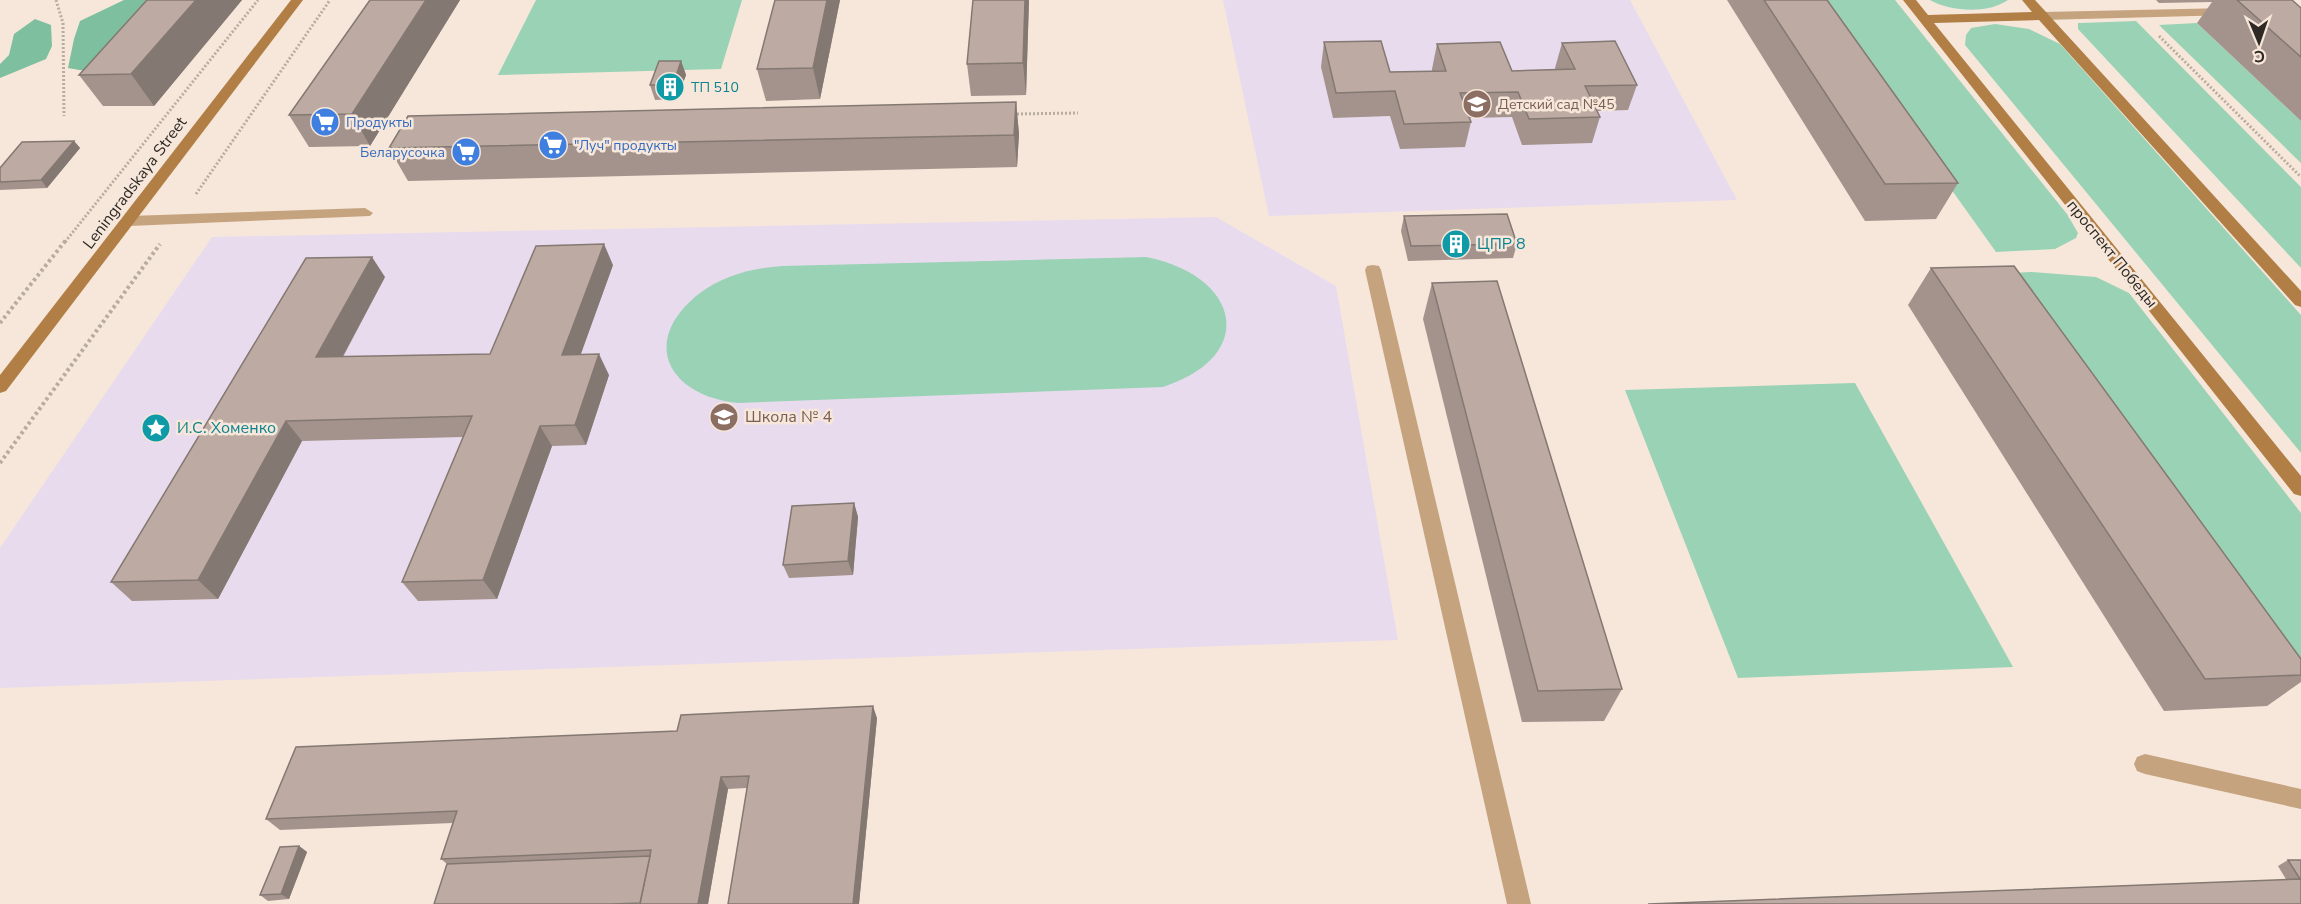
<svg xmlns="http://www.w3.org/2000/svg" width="2301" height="904" viewBox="0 0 2301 904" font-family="'Nunito Sans',sans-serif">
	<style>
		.education { fill: #e9dbee }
		.green { fill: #9ad2b5 }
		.forest { fill: #7dbf9e }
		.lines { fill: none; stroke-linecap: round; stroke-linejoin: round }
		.path-far1 { stroke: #b8aca1; stroke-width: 3; stroke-dasharray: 2 2; stroke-linecap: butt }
		.path { stroke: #b8aca1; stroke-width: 4; stroke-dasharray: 3 3; stroke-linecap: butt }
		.lane { fill: #c5a37e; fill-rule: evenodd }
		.secondary { fill: #b17f45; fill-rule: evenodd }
		.wall { fill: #a3938c }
		.shaded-wall { fill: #847872 }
		.building { fill: #bdaba3; stroke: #847872; stroke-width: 1.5 }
		.labels { text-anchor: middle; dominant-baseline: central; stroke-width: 5; stroke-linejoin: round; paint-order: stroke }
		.far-culture-label { font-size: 14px; fill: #0d838f; stroke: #f6e7da; text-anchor: start }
		.far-education-label { font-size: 14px; fill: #785e54; stroke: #f6e7da; text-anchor: start }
		.far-shop-label { font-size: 14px; fill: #366cbe; stroke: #f6e7da; text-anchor: start }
		.street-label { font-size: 16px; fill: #2e2924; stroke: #f6e7da }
		.culture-label { font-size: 16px; fill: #0d838f; stroke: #f6e7da; text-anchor: start }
		.education-label { font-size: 16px; fill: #785e54; stroke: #f6e7da; text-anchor: start }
	</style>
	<rect width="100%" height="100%" fill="#f6e7da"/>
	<!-- education -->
	<g class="education">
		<path d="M1223,0H1630L1737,200L1269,216Z"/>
		<path d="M1216,217L1336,286L1398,640L0,688V548L212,237Z"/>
	</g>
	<!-- green -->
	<g class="green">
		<path d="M536,0H742L721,69L498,75Z"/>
		<path d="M1816,0H1895L2067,214L2078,233L2076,238L2055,249L1996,252Z"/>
		<path d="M1930,0H2008C1988,14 1951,12 1930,0Z"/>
		<path d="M2136,21L2301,187V268L2078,29V23H2081Z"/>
		<path d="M2197,23L2301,121V163L2159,25Z"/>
		<path d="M1995,24L2029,29L2060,44L2301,315V453L1965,45L1966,35L1971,28Z"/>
		<path d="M1146,257C1239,275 1260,355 1163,387L738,403C667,396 639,340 700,293C724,275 753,268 782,266Z"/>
		<path d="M2031,272L2096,277L2129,293L2301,513V677L2012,273Z"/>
		<path d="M1855,383L2013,667L1738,678L1625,390Z"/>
	</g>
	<!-- forest -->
	<g class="forest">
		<path d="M124,0H156L91,72L68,68L74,39L80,21Z"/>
		<path d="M35,19L51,25L52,46L46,59L0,78V64L9,55L14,34Z"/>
	</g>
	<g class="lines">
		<!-- path-far1 -->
		<g class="path-far1">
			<path d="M56,0L63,23L64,116"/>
			<path d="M2159,36L2301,177"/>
			<path d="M1013,114L1078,113"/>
			<path d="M196,194L330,0"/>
			<path d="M65,242L258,0"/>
		</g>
		<!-- path -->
		<g class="path">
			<path d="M0,323L66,240"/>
			<path d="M0,463L160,244"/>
		</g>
		<!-- lane -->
		<g class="lane">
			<path d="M2229,8L2235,12L2233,15L2043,20L2037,16L2043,12Z"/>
			<path d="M365,208L373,213L370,216L129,226L121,221L129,216Z"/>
			<path d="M1373,265L1379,266L1381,270L1531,904H1507L1365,270L1367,266Z"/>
			<path d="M2145,754L2301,789V809L2145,774L2137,771L2134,764L2137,757Z"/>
		</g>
		<!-- secondary -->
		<g class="secondary">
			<path d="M291,0H303L6,391L0,393V375Z"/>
			<path d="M1903,0H1916L1928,15L2032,12L2022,0H2035L2301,291V307L2295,305L2039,20L1934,23L2301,476V496L2294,494Z"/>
		</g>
	</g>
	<!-- wall -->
	<g class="wall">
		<path d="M147,0H242L154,106H103L79,75Z"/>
		<path d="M370,0H460L370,146L309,147L289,115Z"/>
		<path d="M775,0H840L820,99L766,101L757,69Z"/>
		<path d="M1029,0L1026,95L971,96L967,64Z"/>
		<path d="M1727,0H1827L1958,183L1936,219L1865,221Z"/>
		<path d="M2156,0H2292L2301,8V121L2197,23L2212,2L2159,3Z"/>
		<path d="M1324,42L1390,72L1432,71V69L1437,44L1512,71L1556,70L1555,68L1562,43L1637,85L1628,110L1597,111L1600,117L1592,143L1522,145L1512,117L1469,118L1471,122L1465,147L1400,149L1390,116L1333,118L1321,67Z"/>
		<path d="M681,61L686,75L677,99L655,100L650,85Z"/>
		<path d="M1016,102L1019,134L1017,167L408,181L389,148Z"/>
		<path d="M74,141L80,148L47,188L0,190V168Z"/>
		<path d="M1404,216L1517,244L1513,258L1408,261L1401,231Z"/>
		<path d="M613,265L580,355L609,375L586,445L552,446L497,599L418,601L402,582L463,437L302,441L218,599L132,601L111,582L385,277L343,357L490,354Z"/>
		<path d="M1931,268L2301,659V682L2267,706L2164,711L1908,305Z"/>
		<path d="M1432,283L1622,689L1604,721L1522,722L1423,319Z"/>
		<path d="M854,503L858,517L853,575L789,578L783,565Z"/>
		<path d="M877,718L859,904H728L747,788L728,789L708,904H434L447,864L441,859L453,823L280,830L266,819L677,731Z"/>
		<path d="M299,846L307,852L289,899L268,901L260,895Z"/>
		<path d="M2288,860H2301V904L2278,866Z"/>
	</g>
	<!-- shaded-wall -->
	<g class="shaded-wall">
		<path d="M196,0H242L154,106L131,74Z"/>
		<path d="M426,0H460L370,146L352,114Z"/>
		<path d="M827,0H840L820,99L813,68Z"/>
		<path d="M1025,0H1029L1026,95L1023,63Z"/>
		<path d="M681,61L686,75L677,99L673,85Z"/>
		<path d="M1016,102L1019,134L1017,167L1014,135Z"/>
		<path d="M74,141L80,148L47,188L41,180Z"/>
		<path d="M604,244L613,265L573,376L562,355Z"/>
		<path d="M372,257L385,277L331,378L316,357Z"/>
		<path d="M599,354L609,375L586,445L575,425Z"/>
		<path d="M286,421L302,441L218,599L198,580Z"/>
		<path d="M540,426L552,446L497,599L483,580Z"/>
		<path d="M854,503L858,517L853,575L848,561Z"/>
		<path d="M873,706L877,718L859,904H853Z"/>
		<path d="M721,777L728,789L708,904H698Z"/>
		<path d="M299,846L307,852L289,899L281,894Z"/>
	</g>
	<!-- building -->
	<g class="building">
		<path d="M147,0H196L131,74L79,75Z"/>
		<path d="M370,0H426L352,114L289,115Z"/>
		<path d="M775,0H827L813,68L757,69Z"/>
		<path d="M973,0H1025L1023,63L967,64Z"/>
		<path d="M1764,0H1827L1958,183L1885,184Z"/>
		<path d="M2237,0H2292L2301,8V57Z"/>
		<path d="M1381,41L1390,72L1446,71L1437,44L1500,42L1512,71L1575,69L1562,43L1615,41L1637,85L1585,86L1600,117L1529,119L1518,92L1460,93L1471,122L1404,124L1395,91L1336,93L1324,42Z"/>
		<path d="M659,61H681L673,85H650Z"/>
		<path d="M1016,102L1014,135L389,148L408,116Z"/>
		<path d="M74,141L41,180L0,182V168L22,142Z"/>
		<path d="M1507,214L1517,244L1411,246L1404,216Z"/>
		<path d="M604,244L562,355L599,354L575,425L540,426L483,580L402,582L472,416L286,421L198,580L111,582L306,258L372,257L316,357L490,354L536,246Z"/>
		<path d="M2014,266L2301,659V675L2205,679L1931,268Z"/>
		<path d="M1497,281L1622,689L1538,691L1432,283Z"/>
		<path d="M854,503L848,561L783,565L792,506Z"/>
		<path d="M873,706L853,904H728L749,776L721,777L698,904H640L651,850L441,859L457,811L266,819L296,747L677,731L681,715Z"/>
		<path d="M299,846L281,894L260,895L280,847Z"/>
		<path d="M650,856L640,903L612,904H434L447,864Z"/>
		<path d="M2288,860H2301V879H2300Z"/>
		<path d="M2301,879V904H1648Z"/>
	</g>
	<!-- icons -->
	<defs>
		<g id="building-disc" transform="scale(1.5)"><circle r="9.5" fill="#0f9aa8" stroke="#f6e7da"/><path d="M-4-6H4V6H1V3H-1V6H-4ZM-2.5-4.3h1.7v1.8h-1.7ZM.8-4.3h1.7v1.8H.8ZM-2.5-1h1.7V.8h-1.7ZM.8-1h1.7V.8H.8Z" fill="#fff"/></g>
		<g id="school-disc" transform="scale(1.5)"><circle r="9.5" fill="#8d6e63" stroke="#f6e7da"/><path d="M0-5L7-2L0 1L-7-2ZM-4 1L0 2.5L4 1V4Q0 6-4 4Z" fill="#fff"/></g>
		<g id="supermarket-disc" transform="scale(1.5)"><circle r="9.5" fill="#3f7fe0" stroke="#f6e7da"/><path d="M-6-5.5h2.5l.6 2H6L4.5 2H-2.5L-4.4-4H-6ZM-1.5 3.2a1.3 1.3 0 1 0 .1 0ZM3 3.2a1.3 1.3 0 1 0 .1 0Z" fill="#fff"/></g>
		<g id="sight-disc" transform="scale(1.5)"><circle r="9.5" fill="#0f9aa8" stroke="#f6e7da"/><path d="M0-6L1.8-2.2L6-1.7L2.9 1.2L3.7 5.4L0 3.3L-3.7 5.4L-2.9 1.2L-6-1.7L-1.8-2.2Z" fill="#fff"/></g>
	</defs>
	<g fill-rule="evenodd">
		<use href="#building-disc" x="670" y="87"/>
		<use href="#school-disc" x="1477" y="104"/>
		<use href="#supermarket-disc" x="325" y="122"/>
		<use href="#supermarket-disc" x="553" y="145"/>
		<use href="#supermarket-disc" x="466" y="152"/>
		<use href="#building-disc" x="1456" y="244"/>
		<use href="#school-disc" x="724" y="417"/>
		<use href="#sight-disc" x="156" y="428"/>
	</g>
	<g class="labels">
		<!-- far-culture labels -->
		<g class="far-culture-label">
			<text x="691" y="87">ТП 510</text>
		</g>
		<!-- far-education labels -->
		<g class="far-education-label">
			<text x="1498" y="104">Детский сад №45</text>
		</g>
		<!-- far-shop labels -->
		<g class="far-shop-label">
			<text x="346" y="122">Продукты</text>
			<text x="574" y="145">"Луч" продукты</text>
			<text x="445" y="152" text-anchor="end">Беларусочка</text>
		</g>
		<!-- street labels -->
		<g class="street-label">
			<text transform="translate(135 183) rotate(-53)">Leningradskaya Street</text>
			<text transform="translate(2112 254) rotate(51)">проспект Победы</text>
		</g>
		<!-- culture labels -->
		<g class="culture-label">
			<text x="1477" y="244">ЦПР 8</text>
			<text x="177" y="428">И.С. Хоменко</text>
		</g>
		<!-- education labels -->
		<g class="education-label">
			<text x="745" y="417">Школа № 4</text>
		</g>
	</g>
	<!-- north arrow -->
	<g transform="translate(2259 42) rotate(178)" stroke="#f6e7da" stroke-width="4.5" paint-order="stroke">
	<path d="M0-4.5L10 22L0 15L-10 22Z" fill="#2e2924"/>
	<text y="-9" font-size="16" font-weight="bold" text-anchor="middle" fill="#2e2924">С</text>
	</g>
</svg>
